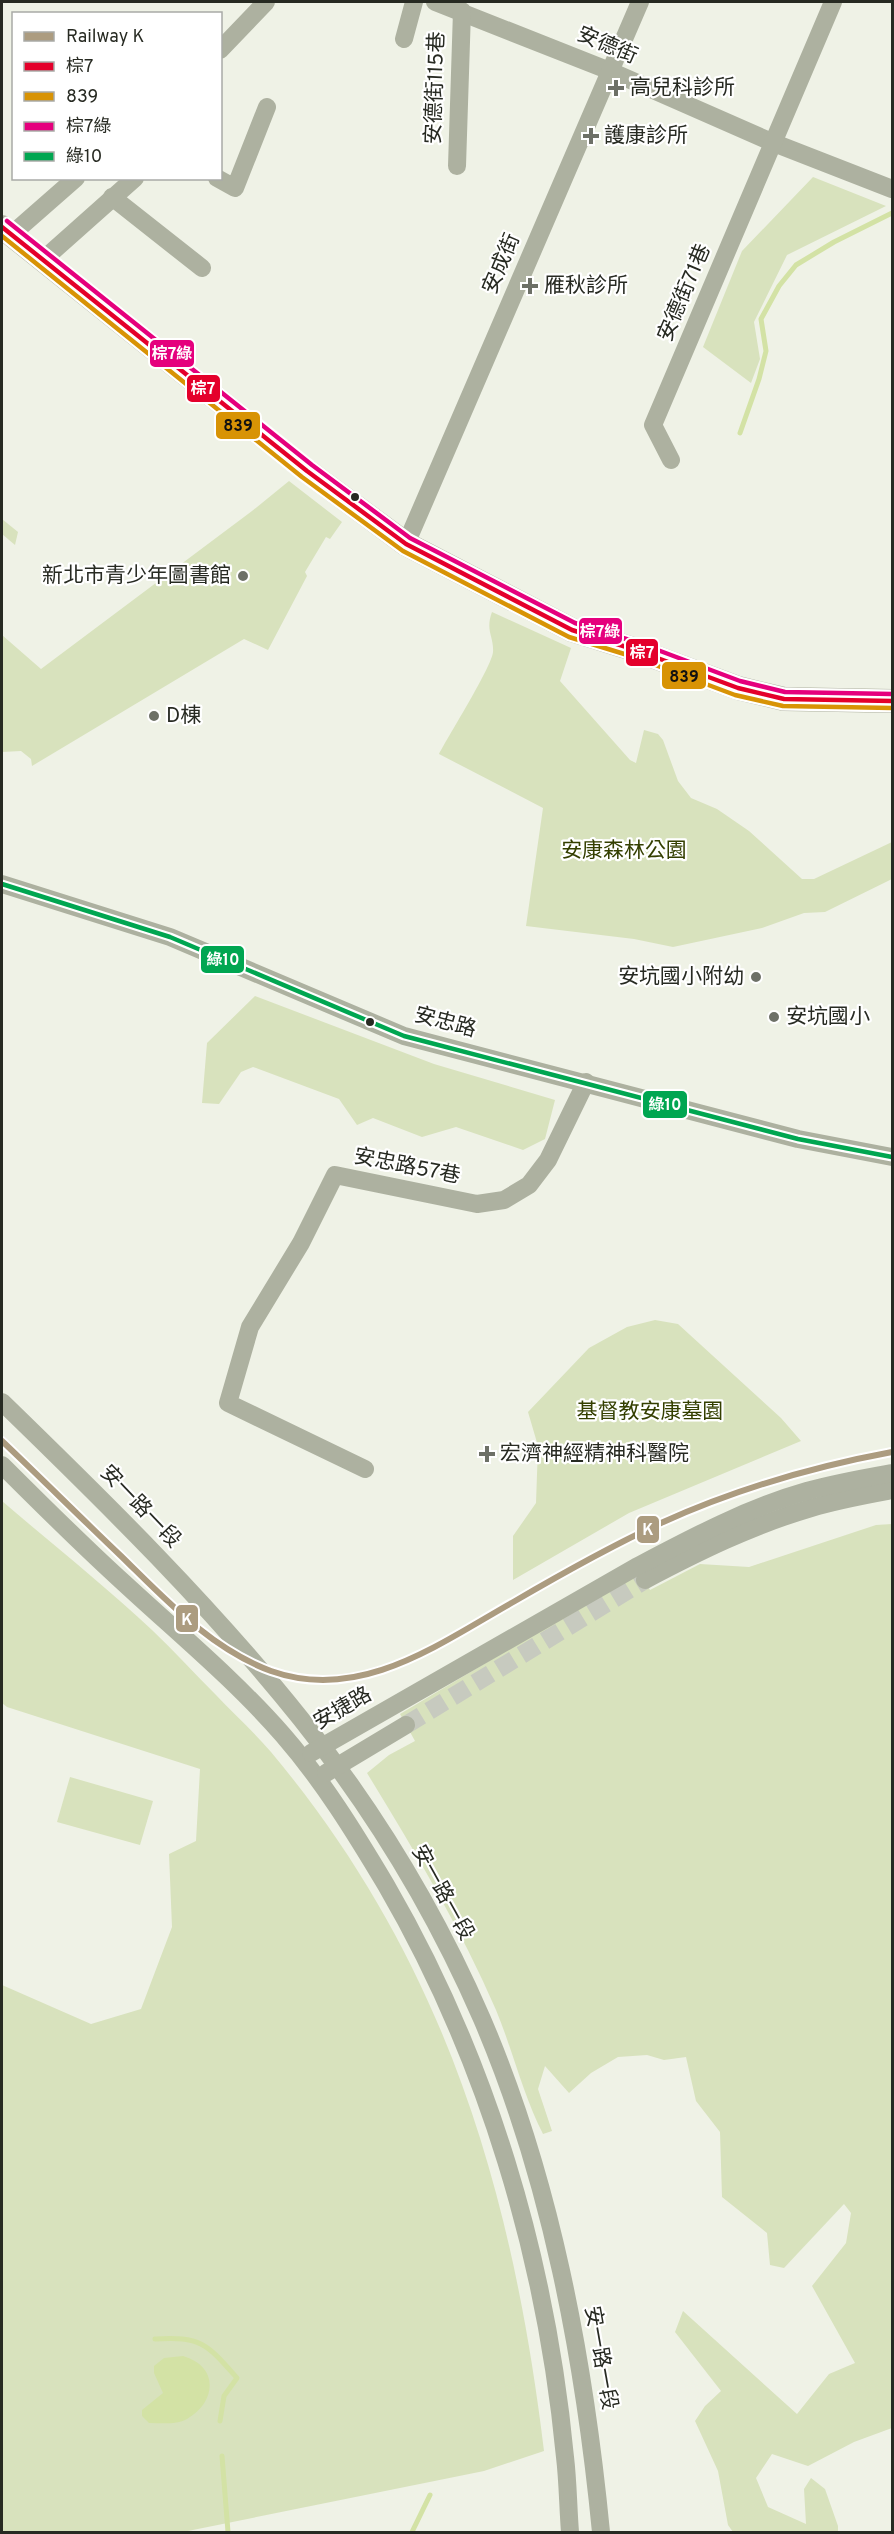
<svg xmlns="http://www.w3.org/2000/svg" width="894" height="2534" viewBox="0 0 894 2534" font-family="Overpass,'Noto Sans TC',sans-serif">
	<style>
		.green { fill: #d8e2bd }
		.water { fill: #d3e2a5 }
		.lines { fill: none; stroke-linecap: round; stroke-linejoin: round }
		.stream { stroke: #d3e2a5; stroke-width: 5 }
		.minor-tunnel { stroke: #c7cabf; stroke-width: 18; stroke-dasharray: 18 9; stroke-linecap: butt }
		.minor { stroke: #adb1a0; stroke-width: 18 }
		.major { stroke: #aeb19f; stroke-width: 24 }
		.bus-1-casing { stroke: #fff; stroke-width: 9 }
		.bus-2-casing { stroke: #fff; stroke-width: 9 }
		.bus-3-casing { stroke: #fff; stroke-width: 9 }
		.bus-4-casing { stroke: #fff; stroke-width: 9 }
		.bus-1 { stroke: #e4002b; stroke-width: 4.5 }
		.bus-2 { stroke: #d89305; stroke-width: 4.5 }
		.bus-3 { stroke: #e5007d; stroke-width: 4.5 }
		.bus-4 { stroke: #00a651; stroke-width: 4.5 }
		.rail-1-casing { stroke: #fff; stroke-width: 10 }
		.rail-1 { stroke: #ac9c80; stroke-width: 6 }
		.poi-dot { fill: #6d7067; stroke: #fff; stroke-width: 2 }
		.bus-dot { fill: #272a22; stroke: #fff; stroke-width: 2 }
		.labels { text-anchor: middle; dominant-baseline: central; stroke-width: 4.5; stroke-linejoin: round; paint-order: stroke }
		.street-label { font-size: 21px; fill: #272a22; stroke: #fff }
		.poi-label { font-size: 21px; fill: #272a22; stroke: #fff; text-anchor: start }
		.park-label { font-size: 21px; fill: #343f00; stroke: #fff }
		.line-badge { stroke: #fff; stroke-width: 2 }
		.badge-label { font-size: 16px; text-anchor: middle; font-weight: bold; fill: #fff }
		.pale-badge-label { font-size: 16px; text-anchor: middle; font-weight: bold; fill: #111 }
	</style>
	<rect width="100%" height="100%" fill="#eff2e6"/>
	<!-- green -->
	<g class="green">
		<path d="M813,177L886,206L787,255L754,322L760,359L751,383L703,347L742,251Z"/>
		<path d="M289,481L342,522L330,539L326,537L305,572L307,576L268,650L244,639L32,766L31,759L21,751L2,752V635L41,669L252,511Z"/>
		<path d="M2,519L18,532L15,545L2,534Z"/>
		<path d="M492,612L571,648L560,681L630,760L636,763L644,730L658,734L663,740L678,781L691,798L717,809L749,831L802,879H814L892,842V879L825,912L804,913L762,928L673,947L634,939L526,926L543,808L439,754C449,735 492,666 493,652C494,636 485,631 492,612Z"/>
		<path d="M255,996L434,1064L555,1100L545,1139L523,1150L456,1127L422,1137L373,1118L357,1125L339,1099L253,1067L241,1072L219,1104L202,1103L207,1043Z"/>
		<path d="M655,1320L678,1324L781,1418L801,1441L629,1513L513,1580V1536L536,1503L538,1446L528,1412L589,1348L627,1327Z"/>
		<path d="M2,1501C52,1544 104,1585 152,1630C174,1651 195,1674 216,1695C234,1714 254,1732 271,1752C444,1959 512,2187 544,2451L484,2471L183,2532H2V1985L91,2024L141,2009L172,1927L169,1854L196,1841L200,1769L7,1707L2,1703Z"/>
		<path d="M892,1524V2428L854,2442L808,2466L772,2454L756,2478L768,2507L806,2524L804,2489L811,2478L825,2489L838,2526V2532H733L728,2525L718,2471L695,2421L705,2406L721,2391L675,2332L683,2311L797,2414L829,2374L855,2363L812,2286L846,2243L851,2213L844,2204L784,2268L770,2265L767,2233L722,2197L720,2132L696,2101L686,2057L664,2060L647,2055L618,2057L591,2073L569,2093L545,2066L538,2089L552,2131L543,2134C523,2095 513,2051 496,2010C460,1927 414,1850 367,1773L389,1755L415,1741L400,1714L640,1571L650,1590L700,1564L749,1567L876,1525Z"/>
		<path d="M70,1777L153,1801L140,1845L57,1822Z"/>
	</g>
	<!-- water -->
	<path class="water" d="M183,2356C219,2366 217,2402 187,2419C176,2425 162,2423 149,2423L142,2416V2410L163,2393L154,2373V2366L164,2358Z"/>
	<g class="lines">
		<!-- stream -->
		<g class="stream">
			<path d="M740,433L759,379L766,351L761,319L779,286L796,265L834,242L892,213"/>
			<path d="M155,2339C201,2336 207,2344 237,2378L224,2396L220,2421"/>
			<path d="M222,2456L228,2532"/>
			<path d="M412,2532L430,2495"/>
		</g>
		<!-- minor-tunnel -->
		<path class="minor-tunnel" d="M406,1725L645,1580"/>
		<!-- minor -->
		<g class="minor">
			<path d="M435,2L610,71L774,143L892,189"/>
			<path d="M404,39L414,2"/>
			<path d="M220,50L266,2"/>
			<path d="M457,166L462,11"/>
			<path d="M217,178L235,188L267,107"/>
			<path d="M112,197L202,268"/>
			<path d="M11,235L76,178"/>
			<path d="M44,259L135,178"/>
			<path d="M671,460L653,425L833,2"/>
			<path d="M406,544L640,2"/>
			<path d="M2,884L170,937L404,1036L798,1139L892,1157"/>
			<path d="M2,1402C106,1503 210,1605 301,1719C373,1809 436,1913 482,2019C551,2180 584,2358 601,2532"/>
			<path d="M2,1465C42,1505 82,1545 124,1583C178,1633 235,1680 283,1735C323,1781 355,1833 386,1885C487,2059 546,2257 565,2457C568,2482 568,2507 570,2532"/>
			<path d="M365,1469L228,1403L250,1327L301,1243L335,1175L477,1204L504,1200L529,1185L548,1160L586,1082"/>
			<path d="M645,1580C698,1552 753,1525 811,1508C837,1500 865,1495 892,1490"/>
			<path d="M311,1753L636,1567C691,1538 747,1508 807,1491C835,1483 864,1478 892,1473"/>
			<path d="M326,1773L406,1725"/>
		</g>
		<!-- major -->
		<path class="major" d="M2,227L307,471L406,544L572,630L636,650L738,688L784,699L892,701"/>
		<!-- bus-1 casing -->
		<g class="bus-1-casing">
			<path id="bus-1" d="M2,227L307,471L406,544L572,630L636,650L738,688L784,699L892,701"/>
		</g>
		<!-- bus-2 casing -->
		<g class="bus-2-casing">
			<path id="bus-2" d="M2,236L302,477L403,551L569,637L634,657L735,695L783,706L892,708"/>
		</g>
		<!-- bus-3 casing -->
		<g class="bus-3-casing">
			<path id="bus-3" d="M7,221L312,465L410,538L575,623L639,643L740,681L785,692L892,694"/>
		</g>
		<!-- bus-4 casing -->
		<g class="bus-4-casing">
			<path id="bus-4" d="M2,884L170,937L404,1036L798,1139L892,1157"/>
		</g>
		<!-- bus-1 -->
		<use href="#bus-1" class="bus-1"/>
		<!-- bus-2 -->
		<use href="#bus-2" class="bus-2"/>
		<!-- bus-3 -->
		<use href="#bus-3" class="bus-3"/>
		<!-- bus-4 -->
		<use href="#bus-4" class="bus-4"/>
		<!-- rail-1 casing -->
		<g class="rail-1-casing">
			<path id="rail-1" d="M2,1441C42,1479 81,1518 121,1556C166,1600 211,1649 271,1671C361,1703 440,1643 515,1601C563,1573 611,1546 661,1523C736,1489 811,1467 892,1452"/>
		</g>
		<!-- rail-1 -->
		<use href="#rail-1" class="rail-1"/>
	</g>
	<!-- markers -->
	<g class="poi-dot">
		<path d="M613 79h6v6h6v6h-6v6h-6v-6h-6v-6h6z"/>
		<path d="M588 127h6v6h6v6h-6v6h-6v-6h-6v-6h6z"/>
		<path d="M527 277h6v6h6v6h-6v6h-6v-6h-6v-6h6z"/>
		<circle cx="243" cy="576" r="6"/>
		<circle cx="154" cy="716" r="6"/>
		<circle cx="756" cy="977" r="6"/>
		<circle cx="774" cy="1017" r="6"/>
		<path d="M484 1445h6v6h6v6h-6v6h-6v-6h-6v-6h6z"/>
	</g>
	<g class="bus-dot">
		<circle cx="355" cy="497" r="5"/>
		<circle cx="370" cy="1022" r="5"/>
	</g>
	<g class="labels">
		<!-- street labels -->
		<g class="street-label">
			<text transform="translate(607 46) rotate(23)">安德街</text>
			<text transform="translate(436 88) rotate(-88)">安德街115巷</text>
			<text transform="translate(502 264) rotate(-67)">安成街</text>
			<text transform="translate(685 293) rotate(-67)">安德街71巷</text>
			<text transform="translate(445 1023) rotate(15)">安忠路</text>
			<text transform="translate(407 1167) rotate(11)">安忠路57巷</text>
			<text transform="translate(140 1507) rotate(46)">安一路一段</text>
			<text transform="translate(343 1709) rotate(-30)">安捷路</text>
			<text transform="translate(442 1893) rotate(61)">安一路一段</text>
			<text transform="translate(600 2358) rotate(80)">安一路一段</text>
		</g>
		<!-- poi labels -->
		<g class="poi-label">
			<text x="630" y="88">高兒科診所</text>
			<text x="604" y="136">護康診所</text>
			<text x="544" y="286">雁秋診所</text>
			<text x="231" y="576" text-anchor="end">新北市青少年圖書館</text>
			<text x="166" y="716">D棟</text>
			<text x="744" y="977" text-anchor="end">安坑國小附幼</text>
			<text x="786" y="1017">安坑國小</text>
			<text x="500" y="1454">宏濟神經精神科醫院</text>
		</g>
		<!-- park labels -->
		<g class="park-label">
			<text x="624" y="851">安康森林公園</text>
			<text x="650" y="1412">基督教安康墓園</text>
		</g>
	</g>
	<g class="line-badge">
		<rect x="149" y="339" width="46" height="29" rx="6" fill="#e5007d"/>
		<rect x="186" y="374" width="35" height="29" rx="6" fill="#e4002b"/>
		<rect x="215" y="411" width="46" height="29" rx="6" fill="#d89305"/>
		<rect x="578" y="617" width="45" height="28" rx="6" fill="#e5007d"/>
		<rect x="625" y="638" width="34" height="29" rx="6" fill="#e4002b"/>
		<rect x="661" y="661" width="46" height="29" rx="6" fill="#d89305"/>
		<rect x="200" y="945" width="45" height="29" rx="6" fill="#00a651"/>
		<rect x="642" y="1090" width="46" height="29" rx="6" fill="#00a651"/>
		<rect x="636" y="1515" width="24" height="29" rx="6" fill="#ac9c80"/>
		<rect x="175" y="1604" width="24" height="29" rx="6" fill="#ac9c80"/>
	</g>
	<g class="badge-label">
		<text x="172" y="359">棕7綠</text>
		<text x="203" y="394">棕7</text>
		<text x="600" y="637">棕7綠</text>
		<text x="642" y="658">棕7</text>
		<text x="223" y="965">綠10</text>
		<text x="665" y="1110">綠10</text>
		<text x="648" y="1535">K</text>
		<text x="187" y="1625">K</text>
	</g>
	<g class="pale-badge-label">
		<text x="238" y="431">839</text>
		<text x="684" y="682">839</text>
	</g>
	<!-- border -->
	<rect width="894" height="2534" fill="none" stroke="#272a22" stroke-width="6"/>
	<!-- legend -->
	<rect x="12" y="12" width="210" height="168" fill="#ffffff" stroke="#a9aaa7" stroke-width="1.5"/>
	<rect x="24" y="32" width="30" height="9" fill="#ac9c80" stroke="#a9aaa7" stroke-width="1.5"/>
	<text x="66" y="42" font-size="18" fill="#272a22">Railway K</text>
	<rect x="24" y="62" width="30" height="9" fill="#e4002b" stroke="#a9aaa7" stroke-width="1.5"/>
	<text x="66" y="72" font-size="18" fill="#272a22">棕7</text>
	<rect x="24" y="92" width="30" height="9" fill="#d89305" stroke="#a9aaa7" stroke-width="1.5"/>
	<text x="66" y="102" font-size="18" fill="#272a22">839</text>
	<rect x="24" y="122" width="30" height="9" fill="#e5007d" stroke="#a9aaa7" stroke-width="1.5"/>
	<text x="66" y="132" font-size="18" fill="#272a22">棕7綠</text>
	<rect x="24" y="152" width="30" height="9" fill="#00a651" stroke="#a9aaa7" stroke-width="1.5"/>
	<text x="66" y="162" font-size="18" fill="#272a22">綠10</text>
</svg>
